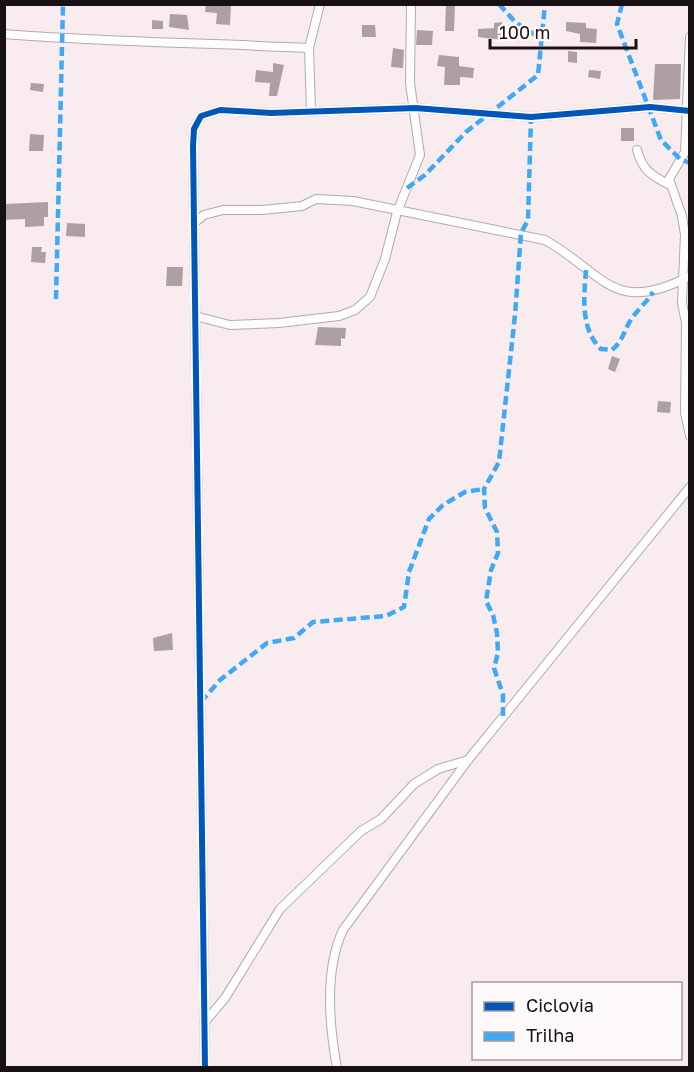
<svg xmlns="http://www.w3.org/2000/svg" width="694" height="1072" viewBox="0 0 694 1072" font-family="'Golos Text',sans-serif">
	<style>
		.building { fill: #aca0a3 }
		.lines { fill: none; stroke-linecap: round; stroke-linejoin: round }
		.street-casing { stroke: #b3aaac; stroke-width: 10 }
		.street { stroke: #fefcfd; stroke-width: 8 }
		.quiet { stroke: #3fa9f5; stroke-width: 4.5; stroke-dasharray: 9 4.5; stroke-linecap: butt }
		.cycleway-casing { stroke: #fef9fa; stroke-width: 10 }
		.cycleway { stroke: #0057b8; stroke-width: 6 }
	</style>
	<rect width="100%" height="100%" fill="#f8ecef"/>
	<!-- building -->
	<g class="building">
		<path d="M206,4H231L230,25L216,24L217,13L205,12Z"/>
		<path d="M446,4H455L454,31H445Z"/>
		<path d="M170,14L187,15L189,30L169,27Z"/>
		<path d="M152,20L163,21V29H152Z"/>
		<path d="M502,22L503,40L478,37V29L494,28V23Z"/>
		<path d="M566,22L586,23V28L597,29L596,43L580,42V34L566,31Z"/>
		<path d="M362,25H375L376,37H362Z"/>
		<path d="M417,30L433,31L432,45H416Z"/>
		<path d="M393,48L404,50L403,68L391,67Z"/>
		<path d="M568,51L577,52V63L568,62Z"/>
		<path d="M439,55L459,57V66L474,68L473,78L460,77V85H444L445,67L437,66Z"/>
		<path d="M273,63L284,65L277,96H269L270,83L255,82L256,70L273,72Z"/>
		<path d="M655,64H681L680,99L653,100Z"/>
		<path d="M589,70L601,71L600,79L588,77Z"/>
		<path d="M31,83L44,84L43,92L30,90Z"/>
		<rect x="621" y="128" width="13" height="13"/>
		<path d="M30,134L44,135L43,151H29Z"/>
		<path d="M48,202V217H44V226L25,227V219L4,220V204Z"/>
		<path d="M67,223L85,224V237L66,236Z"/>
		<path d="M32,247H42L41,252H46L45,263L31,262Z"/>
		<path d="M167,267H183L182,286H166Z"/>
		<path d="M318,327L346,328L345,339L341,338V346L315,345Z"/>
		<path d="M612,356L620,359L615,372L608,369Z"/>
		<path d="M658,401L671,402L670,413L657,412Z"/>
		<path d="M172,633L173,650L154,651L153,638Z"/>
	</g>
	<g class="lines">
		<!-- street casing -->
		<g class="street-casing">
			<g id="street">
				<path d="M4,34C105,42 207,43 309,48"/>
				<path d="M690,37L685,152L669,179L682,216L685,235L682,303L686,323L685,413L690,436"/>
				<path d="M311,111L309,48L320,4"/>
				<path d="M637,150C642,170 652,176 670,185"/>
				<path d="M194,223L204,215L223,210H262L302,206L316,199L353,201L545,240C605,274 613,316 690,276"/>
				<path d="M195,316L230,325L279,323L339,316L355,310L370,297L385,259L397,212L420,155L410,83L411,4"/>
				<path d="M204,1023L225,998L280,909L361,831L381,819L414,784L438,769L468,760"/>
				<path d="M205,1068L193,146L194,129L201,116L220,110L271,113L415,108L531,117L650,107L690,111"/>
				<path d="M337,1068C329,1024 324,970 343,930L468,760L690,487"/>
			</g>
		</g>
		<!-- street -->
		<use href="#street" class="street"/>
		<!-- quiet -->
		<g class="quiet">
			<path d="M499,4L516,23L542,39"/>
			<path d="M622,4L617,24L661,140L680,159L690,163"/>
			<path d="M407,188L425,175L466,132L538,75L545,4"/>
			<path d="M586,270C584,297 580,329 601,349L612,350C624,340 624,329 632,318C639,308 647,302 653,292"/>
			<path d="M56,299L63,4"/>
			<path d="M201,702L220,680L267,643L294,638L313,622L386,616L404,607L409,572L429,519L443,505L465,492L484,489"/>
			<path d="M503,716V695L494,668L498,653L497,633L493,615L486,601L491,570L498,553L497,532L485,508L484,489L499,462L515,315L521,233L528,220L531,117"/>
		</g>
		<!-- cycleway casing -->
		<g class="cycleway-casing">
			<path id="cycleway" d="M205,1068L193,146L194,129L201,116L220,110L271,113L415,108L531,117L650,107L690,111"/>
		</g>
		<!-- cycleway -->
		<use href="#cycleway" class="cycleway"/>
	</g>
	<!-- border -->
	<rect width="694" height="1072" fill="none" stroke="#181113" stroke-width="12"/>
	<!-- legend -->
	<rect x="472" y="982" width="210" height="78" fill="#fef9fa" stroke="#a29c9e" stroke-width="1.5"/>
	<rect x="484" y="1002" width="30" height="9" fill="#0057b8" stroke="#a29c9e" stroke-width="1.5"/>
	<text x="526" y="1012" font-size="18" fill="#181113">Ciclovia</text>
	<rect x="484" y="1032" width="30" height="9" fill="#3fa9f5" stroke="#a29c9e" stroke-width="1.5"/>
	<text x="526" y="1042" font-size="18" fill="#181113">Trilha</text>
	<!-- scale -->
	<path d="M490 39v9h146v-9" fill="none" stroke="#181113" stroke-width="3"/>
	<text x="499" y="39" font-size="18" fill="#181113" stroke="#fef9fa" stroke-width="4.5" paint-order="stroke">100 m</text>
</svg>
